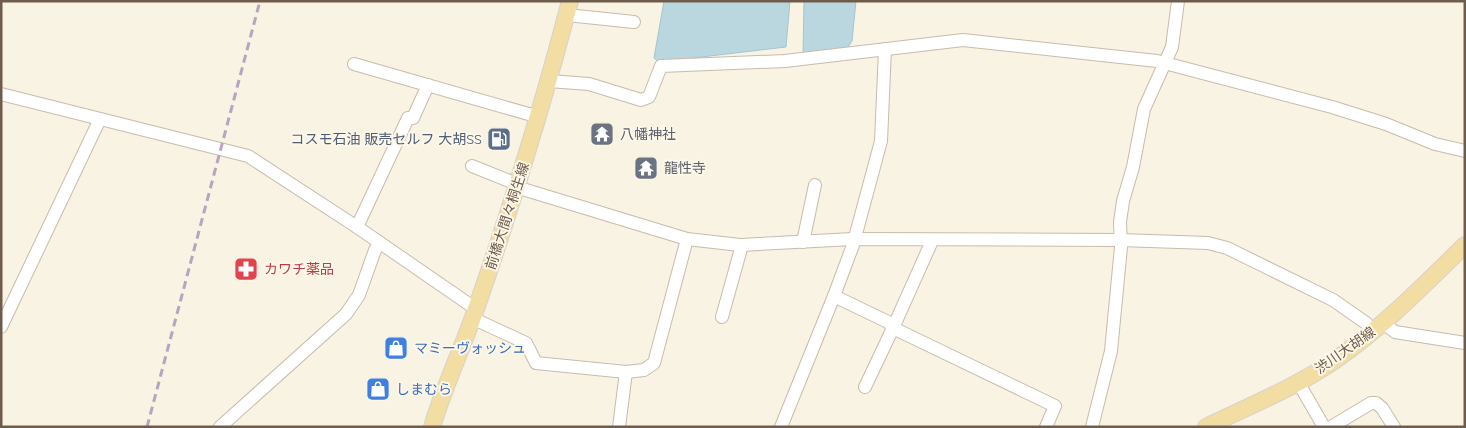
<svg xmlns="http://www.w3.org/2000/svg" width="1466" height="428" viewBox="0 0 1466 428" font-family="Quicksand,'Noto Sans JP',sans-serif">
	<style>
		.water { fill: #bad7e0; stroke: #a2c5d1 }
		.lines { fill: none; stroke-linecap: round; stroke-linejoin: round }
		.minor-casing { stroke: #c9bbab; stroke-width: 14 }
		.major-casing { stroke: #d7d1cd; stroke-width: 18 }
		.minor { stroke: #fff; stroke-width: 12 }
		.major { stroke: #f2dda2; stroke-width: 16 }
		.rail { stroke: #b7a4c1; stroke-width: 3; stroke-dasharray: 8 5; stroke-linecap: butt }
		.labels { text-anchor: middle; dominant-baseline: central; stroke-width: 4; stroke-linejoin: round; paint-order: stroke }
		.worship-label { font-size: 14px; fill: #5b616d; stroke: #fdf7e9; text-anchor: start }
		.service-label { font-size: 14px; fill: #4e5e75; stroke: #fdf7e9; text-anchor: end }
		.street-label { font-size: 14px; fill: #6f5c4c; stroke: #fdf7e9 }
		.health-label { font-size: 14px; fill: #be3a42; stroke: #fdf7e9; text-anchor: start }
		.shop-label { font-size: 14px; fill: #366cbe; stroke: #fdf7e9; text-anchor: start }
	</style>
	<rect width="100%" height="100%" fill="#f9f3e3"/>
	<!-- water -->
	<g class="water">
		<path d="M664,1H790L786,47L659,62L654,58Z"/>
		<path d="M804,1H856L852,41L848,47L803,54Z"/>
	</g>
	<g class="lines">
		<!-- minor casing -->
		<g class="minor-casing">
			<g id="minor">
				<path d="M567,15L634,22"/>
				<path d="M354,64L539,117"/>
				<path d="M549,81L589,84L641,100L649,97L661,66L785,61L963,40L1157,61L1332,107L1386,124L1435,144L1465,151"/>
				<path d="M1,94L248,156L357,227L476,309"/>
				<path d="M472,166L517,184"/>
				<path d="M516,187L687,239L740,245L853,239L1120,240L1208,243L1227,248L1333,300L1366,323L1373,331"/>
				<path d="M357,227L408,118H413L428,85"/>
				<path d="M803,242L815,185"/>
				<path d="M834,296L888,322L893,328L932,241"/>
				<path d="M722,317L742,245"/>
				<path d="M472,318L526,343L536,363L626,372L644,370L654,363L687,239"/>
				<path d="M1383,323L1395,332L1465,343"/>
				<path d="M1,327L100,119"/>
				<path d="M1298,382L1324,427"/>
				<path d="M865,387L893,328L1055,406L1046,427"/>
				<path d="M220,427L346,314L359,295L375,250L380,243"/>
				<path d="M619,427L626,372"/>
				<path d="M781,427L834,296L853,245L881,141L885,49"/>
				<path d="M1092,427L1111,351L1121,247L1120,222L1123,201L1133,167L1144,109L1172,47L1178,1"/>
				<path d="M1331,427L1371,403H1376L1382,408L1394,427"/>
			</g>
		</g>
		<!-- major casing -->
		<g class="major-casing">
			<g id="major">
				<path d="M432,427C444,387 462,349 476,309C511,208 543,105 570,1"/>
				<path d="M1206,427C1249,406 1294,388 1334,361C1382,328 1423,286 1465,245"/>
			</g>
		</g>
		<!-- minor -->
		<use href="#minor" class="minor"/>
		<!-- major -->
		<use href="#major" class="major"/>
		<!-- rail -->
		<path class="rail" d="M147,427L260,1"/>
	</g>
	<!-- icons -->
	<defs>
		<g id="temple-square" transform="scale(1.25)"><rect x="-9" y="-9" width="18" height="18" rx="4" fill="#6b7280" stroke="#fdf7e9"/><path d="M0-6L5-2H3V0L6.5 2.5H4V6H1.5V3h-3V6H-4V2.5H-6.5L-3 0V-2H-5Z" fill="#fff"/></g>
		<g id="fuel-square" transform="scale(1.25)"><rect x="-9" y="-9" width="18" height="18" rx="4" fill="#5c6f8a" stroke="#fdf7e9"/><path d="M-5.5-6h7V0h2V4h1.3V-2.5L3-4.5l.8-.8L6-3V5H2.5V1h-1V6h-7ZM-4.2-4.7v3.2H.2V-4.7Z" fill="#fff"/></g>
		<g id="pharmacy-square" transform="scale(1.25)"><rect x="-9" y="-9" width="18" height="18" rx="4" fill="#e0444e" stroke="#fdf7e9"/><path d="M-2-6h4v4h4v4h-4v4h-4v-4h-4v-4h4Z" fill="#fff"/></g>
		<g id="shop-square" transform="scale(1.25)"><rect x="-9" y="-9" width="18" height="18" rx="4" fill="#3f7fe0" stroke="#fdf7e9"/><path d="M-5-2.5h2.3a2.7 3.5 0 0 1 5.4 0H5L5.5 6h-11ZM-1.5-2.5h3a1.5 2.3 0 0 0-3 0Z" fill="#fff"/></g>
	</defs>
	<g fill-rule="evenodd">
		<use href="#temple-square" x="602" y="134"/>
		<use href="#fuel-square" x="499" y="139"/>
		<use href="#temple-square" x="646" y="168"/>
		<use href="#pharmacy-square" x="246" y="269"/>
		<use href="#shop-square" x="396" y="348"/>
		<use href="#shop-square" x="378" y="389"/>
	</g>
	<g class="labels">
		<!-- worship labels -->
		<g class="worship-label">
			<text x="620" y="134">八幡神社</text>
			<text x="664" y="168">龍性寺</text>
		</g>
		<!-- service labels -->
		<g class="service-label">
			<text x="482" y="139">コスモ石油 販売セルフ 大胡SS</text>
		</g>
		<!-- street labels -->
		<g class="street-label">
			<text transform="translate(507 216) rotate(-72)">前橋大間々桐生線</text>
			<text transform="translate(1345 350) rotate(-35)">渋川大胡線</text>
		</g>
		<!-- health labels -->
		<g class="health-label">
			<text x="264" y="269">カワチ薬品</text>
		</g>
		<!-- shop labels -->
		<g class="shop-label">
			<text x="414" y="348">マミーヴォッシュ</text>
			<text x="396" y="389">しまむら</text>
		</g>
	</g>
	<!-- border -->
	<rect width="1466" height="428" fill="none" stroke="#6f5c4c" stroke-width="5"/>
</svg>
